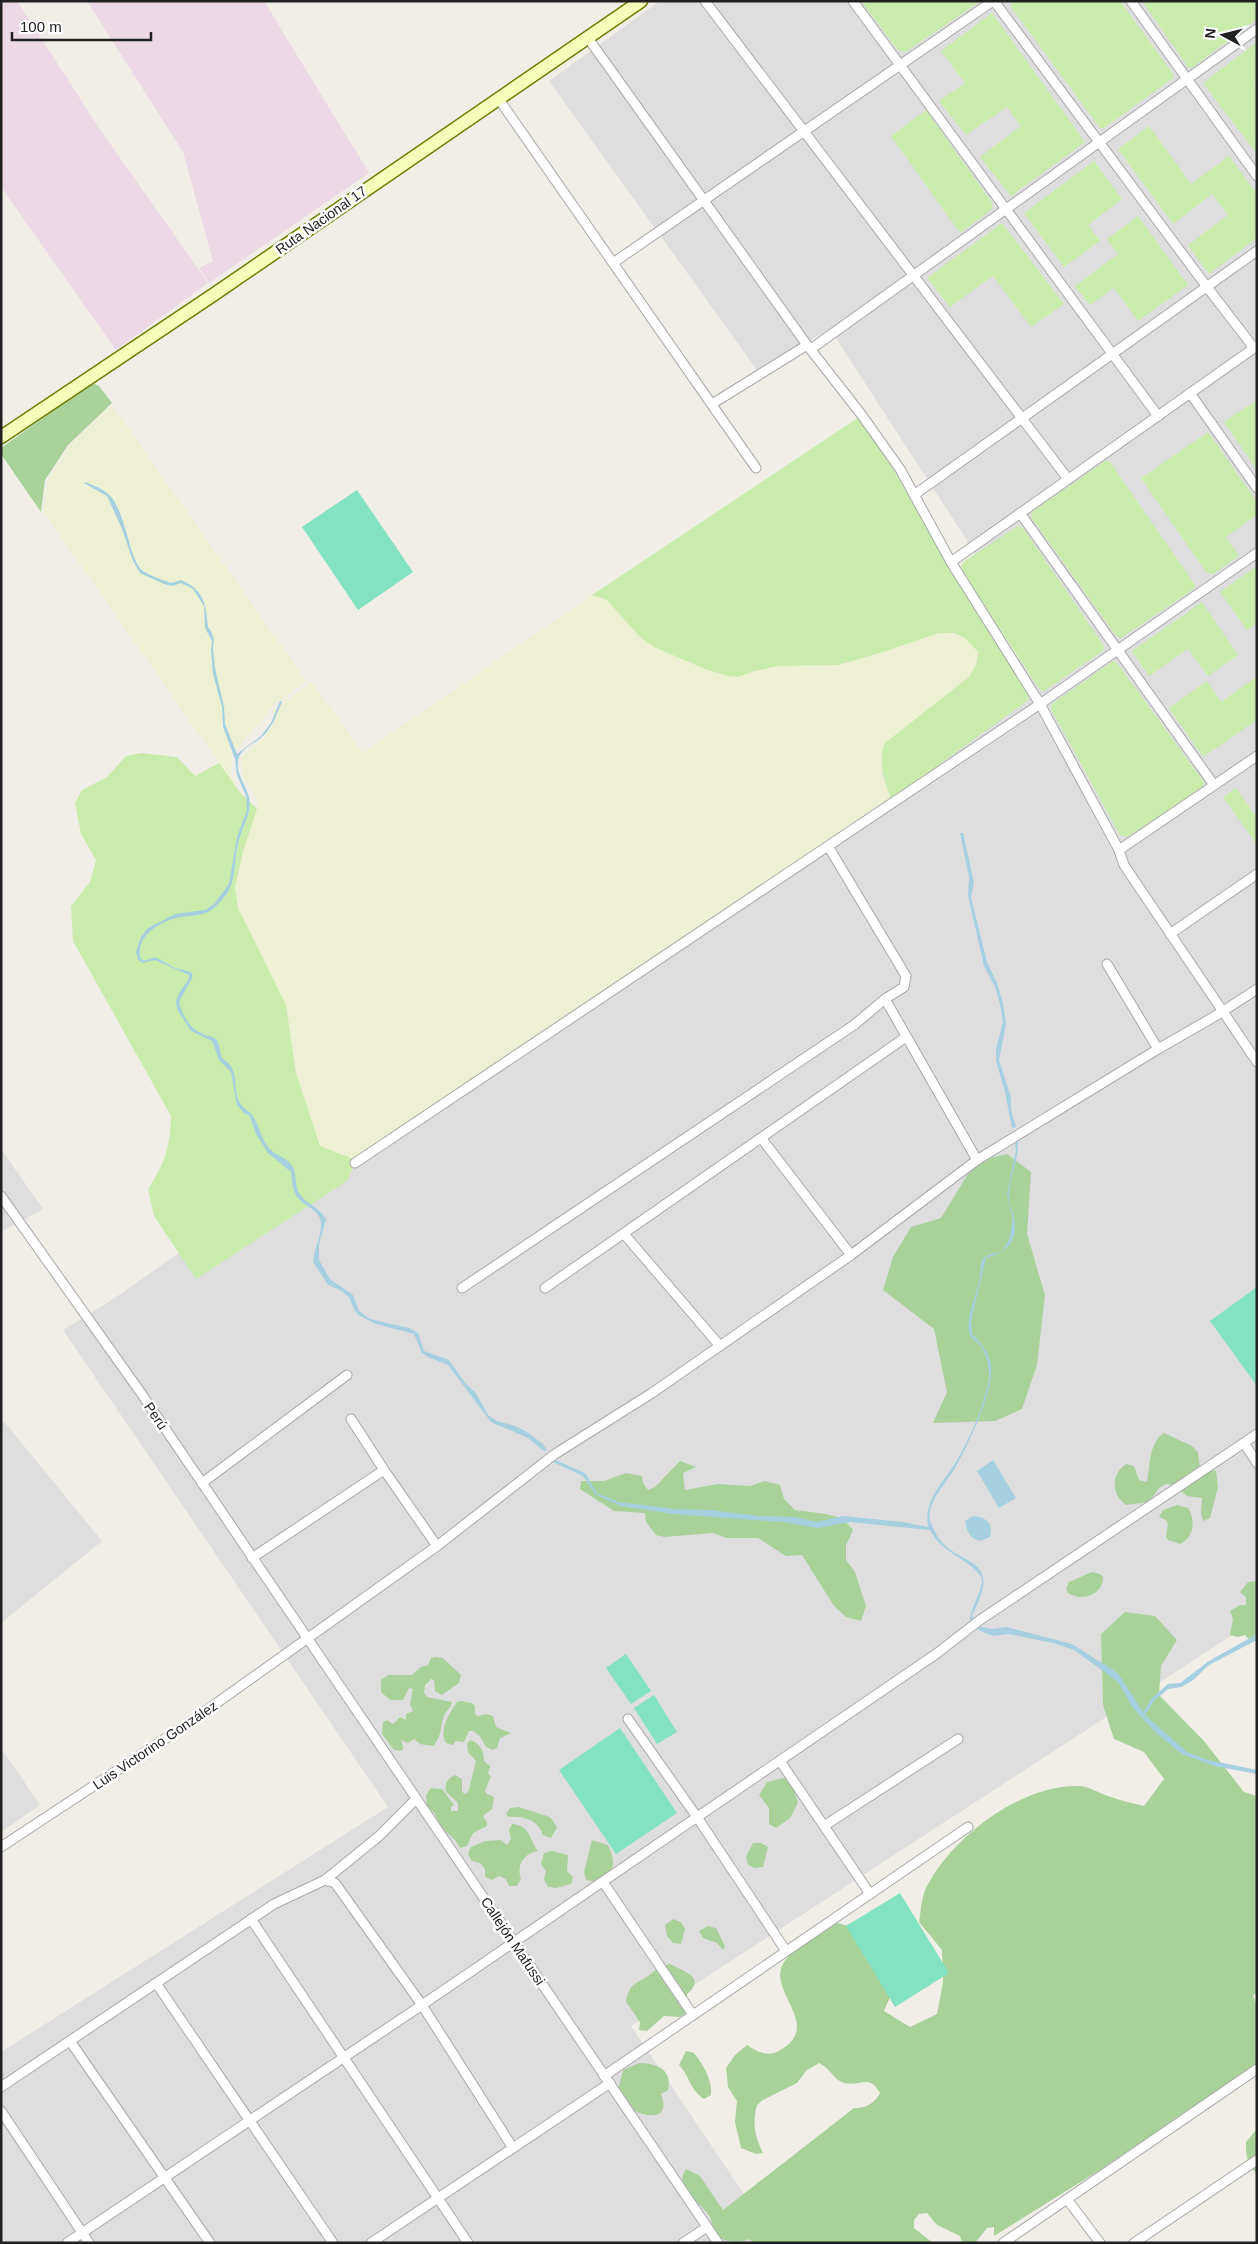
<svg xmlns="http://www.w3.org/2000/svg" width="1258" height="2244" viewBox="0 0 1258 2244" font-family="Helvetica,sans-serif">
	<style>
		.residential { fill: #dfdede }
		.industrial { fill: #ebd9e6 }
		.farmland { fill: #edf0d2 }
		.grass { fill: #c9ecac }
		.forest { fill: #a8d29a }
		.pitch { fill: #83e2c2 }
		.water { fill: #a6d0e0 }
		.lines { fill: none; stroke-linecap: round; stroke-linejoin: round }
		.street-casing { stroke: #a8a8a8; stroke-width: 11 }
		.secondary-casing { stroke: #6b7e01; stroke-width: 15 }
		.street { stroke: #fff; stroke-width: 9 }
		.secondary { stroke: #f6fcba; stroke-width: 12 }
		.labels { text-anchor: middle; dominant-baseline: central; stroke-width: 5; stroke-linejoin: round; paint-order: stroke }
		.street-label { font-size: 14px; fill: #212121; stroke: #fff }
	</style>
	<rect width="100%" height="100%" fill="#f1eee7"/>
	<!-- residential -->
	<g class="residential">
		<path d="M660,1H1257V1619L631,2026L777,2243H1V2052L388,1807L63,1330L112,1300L1025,655L977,556L830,329L757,370L549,81Z"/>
		<path d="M1,1149L43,1209L1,1232Z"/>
		<path d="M1,1418L102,1541L1,1623Z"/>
		<path d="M1,1748L40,1805L1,1832Z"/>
	</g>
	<!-- industrial -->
	<g class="industrial">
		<path d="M1,1H17L99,128L208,283L116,350L1,187Z"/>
		<path d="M87,1H264L369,173L209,283L199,268L213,261L183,152Z"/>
	</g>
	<!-- farmland -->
	<g class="farmland">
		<path d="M112,405L306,681L275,704L232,754L231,773L238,790L43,511L47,481L70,445Z"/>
		<path d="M592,595L607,600L641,638L654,647L705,669L728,676L738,677L755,671L778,666L838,665L880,653L943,631L965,638L978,652L976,665L969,677L885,743L882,773L891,799L348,1162L320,1146L296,1073L286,1005L238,908L235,887L243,853L257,808V800L243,776L241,763L243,756L264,738L277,718L272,711L312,682L363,753Z"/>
	</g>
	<!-- grass -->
	<g class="grass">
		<path d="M861,1H981L905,52L897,49Z"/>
		<path d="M1012,1H1120L1173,74V78L1104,128H1100L1011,7Z"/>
		<path d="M1142,1H1257V19L1193,67H1188Z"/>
		<path d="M992,13L1085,142L1011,196L980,157L1021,126L1007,107L966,135L939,101L965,83L941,51Z"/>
		<path d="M1257,42V82L1254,84L1257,88V154L1203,83Z"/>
		<path d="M926,110L993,204L991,210L960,233L891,136Z"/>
		<path d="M1149,126L1191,184L1229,156L1257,194V238L1209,274L1188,245L1228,215L1212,194L1173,224L1118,149Z"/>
		<path d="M1094,161L1122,199L1088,225L1100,241L1064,267L1024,213Z"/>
		<path d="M1138,216L1188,285L1138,321L1114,288L1090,305L1075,286L1118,254L1107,239Z"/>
		<path d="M1002,223L1064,304L1031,327L993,276L950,307L927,278Z"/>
		<path d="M1257,400V470L1224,422Z"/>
		<path d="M859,417L889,462L947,563L1029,696L1027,701L891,799C885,780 877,762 885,743L969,677L976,665L978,652L965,638L954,633H939L880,653L838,665L778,666L755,671L738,677L728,676L705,669L654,647L641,638L607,600L592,595Z"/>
		<path d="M1208,432L1257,502V515L1226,537L1239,556L1213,574L1206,572L1141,478Z"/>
		<path d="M1105,461L1110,462L1195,585L1194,589L1121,638L1117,637L1031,517L1032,512Z"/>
		<path d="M1018,526L1023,528L1104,646L1103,651L1044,691L1039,689L961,569L963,562Z"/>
		<path d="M1257,566V623L1247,630L1220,592Z"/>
		<path d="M1202,602L1238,655L1208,676L1188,649L1149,676L1132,651Z"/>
		<path d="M1113,661L1117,663L1204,782L1203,787L1127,837L1120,835L1051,709L1052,704Z"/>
		<path d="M1255,678L1257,681V720L1203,757L1169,708L1207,681L1221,702Z"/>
		<path d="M141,753L177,757L195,776L219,763L238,790L257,809L243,852L235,887L238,908L286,1005L296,1073L320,1146L356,1160L347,1181L196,1279L154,1216L148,1189C165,1163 170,1147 171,1116L73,941L71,906L90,882L96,860L81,834L75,803L82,790L107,777L126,756Z"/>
		<path d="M1236,788L1257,818V845L1223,797Z"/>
	</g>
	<!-- forest -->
	<g class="forest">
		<path d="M92,383L99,386L112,403L68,445L45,480L41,512L1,454V448Z"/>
		<path d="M1007,1154L1031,1172L1027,1234L1045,1295L1037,1365L1022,1409L995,1421L933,1423L947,1392L934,1329L883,1290L893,1257L911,1227L941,1218L976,1161Z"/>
		<path d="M1164,1433L1192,1446L1198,1452L1200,1468L1216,1471L1218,1487L1210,1518L1203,1521L1201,1513L1202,1498L1187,1496L1174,1485L1166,1484L1159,1488L1149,1502L1126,1505C1111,1494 1111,1474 1126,1464L1134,1466L1139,1480L1147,1482C1150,1466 1149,1442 1164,1433Z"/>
		<path d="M680,1461L696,1467L683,1473L685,1490L718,1484L750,1486L765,1481L780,1485L784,1499L795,1510L826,1514L842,1518L853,1530L846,1545V1560L855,1572L866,1606L861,1621L846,1617L834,1606L802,1555L786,1556L758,1538H727L713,1533L664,1537L656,1535L646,1522L645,1513L614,1511L580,1489L581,1481H604L626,1473L642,1476L643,1483L648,1490L655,1487Z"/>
		<path d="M1177,1505L1188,1508C1196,1520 1194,1538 1180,1544L1168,1540L1166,1536L1168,1524L1166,1520L1159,1517L1163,1510Z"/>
		<path d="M1092,1572L1100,1574L1103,1577C1103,1595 1082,1602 1068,1593L1066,1589L1069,1582Z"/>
		<path d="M1257,1581V1641H1253L1246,1637V1635L1238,1637L1230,1635L1233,1619L1230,1611L1240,1605H1246V1597L1240,1592L1248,1582Z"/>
		<path d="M1125,1612L1155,1616L1177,1640L1161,1666L1159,1695L1204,1741L1244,1792L1257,1796V1992L1253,1996L1257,2005V2072L994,2236V2227L987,2228L975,2243H962L960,2236L937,2225L927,2213L919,2214L914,2220V2228L933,2243H754L749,2239C739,2244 721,2243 715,2232C712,2227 712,2221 710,2217C700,2200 672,2191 686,2169L700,2176L723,2210L854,2108C865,2109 875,2103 880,2093C869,2073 861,2087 844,2083C834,2080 829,2067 819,2063L806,2071L797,2083L763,2100L757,2105C752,2123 755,2137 763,2153L756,2154L741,2148L735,2122L737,2101L728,2087L726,2068L735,2055L747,2045C759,2053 769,2058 782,2049C821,2025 770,1993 782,1966C789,1951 816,1931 829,1921L860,1929L896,1983L884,2011L910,2027L937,2014L943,1982L942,1950L919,1922C921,1912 921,1898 926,1888C951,1838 1020,1785 1078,1786C1089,1786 1100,1794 1111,1797C1122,1801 1133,1803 1144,1806L1164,1779L1144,1752L1114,1739L1103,1705L1101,1634Z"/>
		<path d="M435,1657L443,1658L461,1675L459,1683L442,1695L435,1691L434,1680L431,1679L425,1685L424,1693L427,1697L452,1702C451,1709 446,1710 444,1716C440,1727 442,1737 433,1746L420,1744L414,1739L408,1743L401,1740L403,1747L402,1751L394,1750L382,1734L383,1722L387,1720L393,1724L400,1717L406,1720V1714L413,1711L410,1704L413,1689L409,1688L403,1700H390L381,1692V1680L388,1675H412L421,1667L428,1665L431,1658Z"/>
		<path d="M461,1701L472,1703L475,1706V1714L478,1716L486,1714L493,1716L496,1727L511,1733L500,1738L497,1748L493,1750L486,1747L480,1736L473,1731H469L464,1742L456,1741L453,1745L446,1743C438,1730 450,1712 457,1702Z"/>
		<path d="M470,1740C480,1743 484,1751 484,1761L490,1766L488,1774L491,1776L485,1791L487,1794L494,1797L492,1809L483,1816L487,1822V1826L473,1833L467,1846L460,1848L455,1840L439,1826L435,1814L427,1806L426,1795L431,1788L442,1789L454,1805L451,1807V1811H458V1803L446,1792C445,1784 447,1778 455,1775L462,1779V1792L466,1794L469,1790L476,1761L468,1752L467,1744Z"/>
		<path d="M783,1778L791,1780L798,1803L790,1818L776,1828L769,1824V1808L759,1795L767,1782Z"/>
		<path d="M519,1807L550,1817L557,1827L551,1838L543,1835C538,1820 524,1816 509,1817L506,1814L510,1808Z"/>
		<path d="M512,1824C530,1825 529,1839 538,1851C524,1853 516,1865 521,1879L517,1886H509L506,1879L499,1876L492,1880L485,1877V1869L480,1863L472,1861L468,1854L471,1847L485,1841L501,1840L507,1845L511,1839L509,1830Z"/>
		<path d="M592,1840L608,1845C610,1849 612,1855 613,1860C614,1876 600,1884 586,1880L584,1872Z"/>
		<path d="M753,1843H761L768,1847L763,1867L755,1868L748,1865L746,1857Z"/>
		<path d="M552,1851L568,1855L567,1871L573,1877L571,1884L556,1888L548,1887L544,1879L546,1871L541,1864L544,1853Z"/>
		<path d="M673,1919L681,1922L685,1929L681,1944L673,1943L667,1936L665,1925Z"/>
		<path d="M708,1926L716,1928L725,1946L723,1950L717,1943L703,1938L699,1931Z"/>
		<path d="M670,1964C684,1972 707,1977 687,1994V2013L679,2017L664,2016L647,2031L639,2030L640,2022L626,2002C629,1981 639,1984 652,1973C660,1966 660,1966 670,1964Z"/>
		<path d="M686,2051L694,2053C703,2064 713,2081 711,2095L704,2099C690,2090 689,2075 679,2065Z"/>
		<path d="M639,2063C657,2063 673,2070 668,2090L661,2094C676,2132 619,2111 618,2094C618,2087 622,2077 623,2070Z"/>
		<path d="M1257,2129V2173C1246,2167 1246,2152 1246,2142Z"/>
	</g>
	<!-- pitch -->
	<g class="pitch">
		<path d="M357,490L413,572L358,610L302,527Z"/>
		<path d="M1257,1287V1386L1210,1321Z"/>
		<path d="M626,1654L651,1691L631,1704L606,1668Z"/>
		<path d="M654,1695L677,1732L657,1744L634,1708Z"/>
		<path d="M620,1728L677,1813L616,1854L559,1770Z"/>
		<path d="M900,1893L949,1973L895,2007L846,1926Z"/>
	</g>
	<!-- water -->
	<g class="water">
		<path d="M86,482C92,485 101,488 107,493C126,507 128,560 143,571C150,576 163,580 171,583L181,580C204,590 206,604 208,627L211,631L214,639L213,649L215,668L224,707L225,724L237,754L261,736L271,723L280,701L282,702C277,713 273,726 264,735C257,743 239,748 238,761C236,774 246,785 249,797C252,812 244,823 240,837C233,855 238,878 226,895C222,900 215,908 210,911C199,917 188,915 177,918C158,922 136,937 140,958L144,961L155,957L175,968L191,972L193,976L179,1002C182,1014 189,1028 201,1033C206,1036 212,1036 216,1039C220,1044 220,1053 222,1058C243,1072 230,1087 241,1105C244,1109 249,1111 252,1115C260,1125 260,1138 270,1149C275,1155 287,1158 291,1164C298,1173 294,1184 299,1193C306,1204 318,1206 326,1219L319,1244V1260L330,1279L353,1295L359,1311L370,1319L409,1328L418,1333L424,1351L449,1360L465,1383L476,1393L488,1415L497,1421L515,1426L527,1432L543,1444L547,1450L544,1451L528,1438L491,1422L448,1365L428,1357L422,1353L414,1334L376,1324L360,1316L355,1311L349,1297L340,1290L328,1285L313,1262C314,1249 322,1235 321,1223C321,1210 302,1206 296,1195C292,1188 292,1180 291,1172L268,1153L256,1134L250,1116L244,1113L237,1105L231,1072L219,1060L212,1041L191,1031L177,1009L176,1001L179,993L189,979V975L155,960L143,963L138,960L136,952L141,937L148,928L175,914L205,910L214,904L229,884L237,837L247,810L246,796L237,775L235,759L223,727L222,707L213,674L211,650L212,641L205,628L204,606L193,589L181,583L172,586L164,584L140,573L133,561L122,529L107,496L84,483Z"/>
		<path d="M960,833H963L974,882L971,897L987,962L997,983L1003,1003L1006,1024L999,1060L1011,1098V1110L1016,1127L1012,1128L1005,1092L996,1061V1049L1003,1022L1000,1004L995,987L984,966L968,896L969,877Z"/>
		<path d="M1018,1141C1019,1160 1009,1177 1009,1196C1008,1204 1013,1211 1014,1218C1019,1241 1006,1253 986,1258L971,1320L972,1334C981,1343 989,1352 991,1366C994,1391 966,1451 952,1473C944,1485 932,1497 930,1512C928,1518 932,1525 934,1530C953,1571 1007,1550 972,1615L974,1620L971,1622C967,1611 983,1593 982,1578C967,1556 943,1555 930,1530L850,1522L818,1528L782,1522L673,1514L621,1506L595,1494L583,1476L553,1462L555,1460L585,1473L597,1493L618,1502L676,1509L709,1510L759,1516L794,1517L817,1522L843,1516L903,1522L928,1527C923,1499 944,1483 957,1460C971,1436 984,1406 989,1379C990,1368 987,1355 981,1346C977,1341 970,1338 969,1332C966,1314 978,1294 980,1276C981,1270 980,1262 984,1258C988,1254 996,1253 1002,1252L1009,1240L1013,1220L1007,1195L1016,1150L1015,1143Z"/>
		<path d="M993,1460L1016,1498L999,1508L977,1471Z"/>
		<path d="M973,1516C986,1517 994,1523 990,1537L980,1541C969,1538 967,1532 965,1521Z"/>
		<path d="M981,1627L992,1629L1006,1627L1072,1644L1118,1673L1143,1712L1152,1698L1168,1684L1180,1683L1209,1661L1257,1634V1640L1209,1665L1192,1681L1181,1687L1168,1689L1154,1701L1145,1715L1187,1752L1208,1760L1257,1770V1774L1214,1766L1182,1754L1155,1732L1133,1708L1118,1682L1074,1650L1053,1643L1008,1634L994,1636L987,1634L977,1629Z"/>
	</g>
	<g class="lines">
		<!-- street casing -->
		<g class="street-casing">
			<g id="street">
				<path d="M705,1L1068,479"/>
				<path d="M853,1L1158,416"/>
				<path d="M994,1L1207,287L1254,348"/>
				<path d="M1131,1L1257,176"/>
				<path d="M588,38L807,345L861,414L900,469L951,562L1040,704L1119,850L1124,865L1257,1062"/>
				<path d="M498,98L756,468"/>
				<path d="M613,263L993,1"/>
				<path d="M811,349L1257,29"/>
				<path d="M1190,393L1257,488"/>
				<path d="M712,404L807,345"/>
				<path d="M914,495L1257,251"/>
				<path d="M1020,513L1214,785"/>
				<path d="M951,562L1257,346"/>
				<path d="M1119,850L1257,756"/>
				<path d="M1170,934L1257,874"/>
				<path d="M1107,964L1158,1049"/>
				<path d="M885,999L977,1160"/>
				<path d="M762,1139L851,1255"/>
				<path d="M355,1163L1040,704L1257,553"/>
				<path d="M1,1196L141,1393L718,2243"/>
				<path d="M624,1234L720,1346"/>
				<path d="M462,1288L854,1025L885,999L904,987L906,976L828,846"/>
				<path d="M545,1288L906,1037"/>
				<path d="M351,1419L384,1470"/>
				<path d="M1244,1443L1257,1463"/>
				<path d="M202,1483L347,1375"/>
				<path d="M252,1558L384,1470L437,1546"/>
				<path d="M628,1719L697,1817L786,1951"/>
				<path d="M780,1761L870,1894"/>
				<path d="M824,1826L958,1739"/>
				<path d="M1,1847L186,1725L437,1546L555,1454L652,1393L851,1255L977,1160L1158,1049L1217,1015L1257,989"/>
				<path d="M325,1880L335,1883L422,2005L513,2148"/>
				<path d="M603,1882L693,2015"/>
				<path d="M251,1919L468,2243"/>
				<path d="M156,1983L333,2243"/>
				<path d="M70,2041L210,2243"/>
				<path d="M604,2076L968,1827"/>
				<path d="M1,2087L274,1904L325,1880L378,1837L416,1799"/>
				<path d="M1,2111L89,2243"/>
				<path d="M1067,2199L1100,2243"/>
				<path d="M67,2243L422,2005L936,1654L980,1620L1257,1434"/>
				<path d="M371,2243L610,2083"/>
				<path d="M683,2243L707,2227"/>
				<path d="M1003,2243L1257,2069"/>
				<path d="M1134,2243L1257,2160"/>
			</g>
		</g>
		<!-- secondary casing -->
		<g class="secondary-casing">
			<path id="secondary" d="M1,437L216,293L641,1"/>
		</g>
		<!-- street -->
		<use href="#street" class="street"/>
		<!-- secondary -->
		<use href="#secondary" class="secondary"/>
	</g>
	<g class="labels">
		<!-- street labels -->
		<g class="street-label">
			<text transform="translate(321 220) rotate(-35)">Ruta Nacional 17</text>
			<text transform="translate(156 1416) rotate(56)">Perú</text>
			<text transform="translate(155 1745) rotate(-34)">Luis Victorino González</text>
			<text transform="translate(513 1941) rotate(56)">Callejón Mafussi</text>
		</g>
	</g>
	<!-- border -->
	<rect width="1258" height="2244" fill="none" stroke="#212121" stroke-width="5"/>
	<!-- north arrow -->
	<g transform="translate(1223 35) rotate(277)" stroke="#ffffff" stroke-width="4" paint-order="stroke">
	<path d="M0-4L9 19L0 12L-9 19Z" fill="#212121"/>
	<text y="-8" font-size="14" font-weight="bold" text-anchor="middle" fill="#212121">N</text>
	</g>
	<!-- scale -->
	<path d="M12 32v8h139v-8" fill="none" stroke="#212121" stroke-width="2.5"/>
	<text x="20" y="32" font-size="15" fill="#212121" stroke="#ffffff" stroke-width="4" paint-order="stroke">100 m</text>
</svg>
